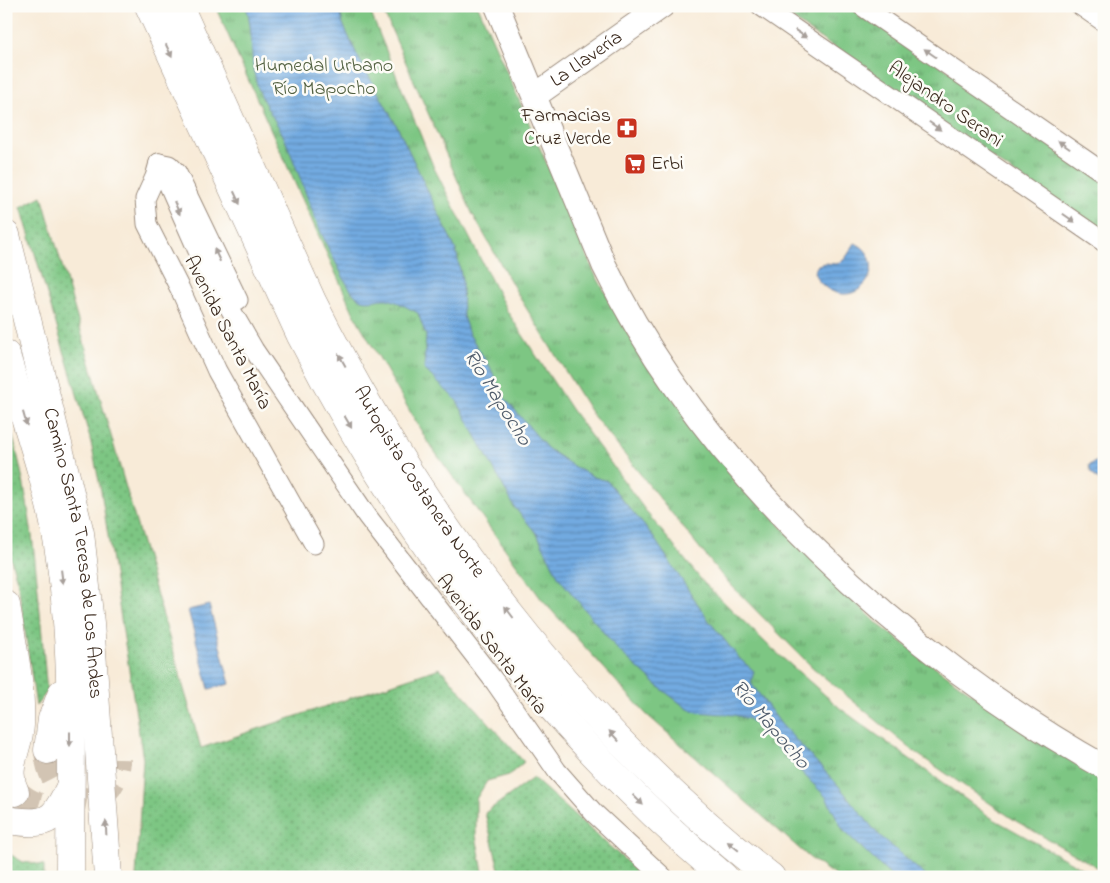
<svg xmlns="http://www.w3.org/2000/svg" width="1110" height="883" viewBox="0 0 1110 883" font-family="'Indie Flower',sans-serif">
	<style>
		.grass { fill: url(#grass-dots); stroke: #5c7850 }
		.park { fill: url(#park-tufts); stroke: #5c7850 }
		.water { fill: url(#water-rules); stroke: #566a80 }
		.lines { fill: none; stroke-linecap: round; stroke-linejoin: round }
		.primary-tunnel { stroke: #d2c4b3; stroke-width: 28; stroke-dasharray: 28 14; stroke-linecap: butt }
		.minor-casing { stroke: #9a8a7b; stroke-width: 21 }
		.tertiary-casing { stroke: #9a8a7b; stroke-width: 26 }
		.primary-casing { stroke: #9a8a7b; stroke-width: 29 }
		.motorway-casing { stroke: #9a8a7b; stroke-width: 29 }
		.minor { stroke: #fff; stroke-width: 19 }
		.tertiary { stroke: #fff; stroke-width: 24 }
		.primary { stroke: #fff; stroke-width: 28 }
		.motorway { stroke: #fff; stroke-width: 28 }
		.oneway { fill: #a79f9a }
		.labels { text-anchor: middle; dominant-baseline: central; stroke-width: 5; stroke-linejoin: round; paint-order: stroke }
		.street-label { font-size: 20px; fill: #3b2a1e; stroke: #fdfcf7 }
		.park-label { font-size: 20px; fill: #526141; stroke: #fdfcf7 }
		.poi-label { font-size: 20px; fill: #3b2a1e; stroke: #fdfcf7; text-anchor: end }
		.water-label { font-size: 21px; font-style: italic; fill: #515d6c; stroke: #fdfcf7 }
	</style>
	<defs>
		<pattern id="grass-dots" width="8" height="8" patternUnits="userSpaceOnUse" patternTransform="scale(1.25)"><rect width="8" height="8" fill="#7dc683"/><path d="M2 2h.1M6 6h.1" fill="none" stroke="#68a16b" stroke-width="1.8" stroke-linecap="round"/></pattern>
		<pattern id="park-tufts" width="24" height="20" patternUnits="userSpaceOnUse" patternTransform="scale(1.25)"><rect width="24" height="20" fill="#7dc683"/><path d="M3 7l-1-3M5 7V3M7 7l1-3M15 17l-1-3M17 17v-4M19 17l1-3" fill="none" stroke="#68a16b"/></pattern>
		<pattern id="water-rules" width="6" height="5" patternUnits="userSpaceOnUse" patternTransform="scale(1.25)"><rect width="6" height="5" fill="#72aae1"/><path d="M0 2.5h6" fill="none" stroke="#5f8bb6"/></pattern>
	</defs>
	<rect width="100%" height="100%" fill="#fdfcf7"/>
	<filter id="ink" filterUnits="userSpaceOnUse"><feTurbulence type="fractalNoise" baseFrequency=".02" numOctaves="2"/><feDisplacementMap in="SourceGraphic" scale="10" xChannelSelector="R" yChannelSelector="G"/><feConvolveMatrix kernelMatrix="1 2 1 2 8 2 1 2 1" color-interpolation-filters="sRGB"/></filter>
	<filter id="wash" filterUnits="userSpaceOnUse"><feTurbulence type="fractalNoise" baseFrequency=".0096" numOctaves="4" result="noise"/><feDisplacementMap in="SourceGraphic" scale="20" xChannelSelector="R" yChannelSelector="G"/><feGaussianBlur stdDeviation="1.12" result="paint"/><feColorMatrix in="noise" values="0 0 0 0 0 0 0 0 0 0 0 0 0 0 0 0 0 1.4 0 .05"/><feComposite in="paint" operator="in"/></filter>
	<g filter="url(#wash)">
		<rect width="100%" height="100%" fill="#f8ebd8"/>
		<!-- grass -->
		<g class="grass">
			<path d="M42,196L201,748L440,668L524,762L509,775L487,781L476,799V836L484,877H136L143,759L101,491L90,438L21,207Z"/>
			<path d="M6,414C35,504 38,599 47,692L36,706L18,583L6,544Z"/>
			<path d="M533,778L644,877H501L485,813Z"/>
			<path d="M6,852L23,862L44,865V877H6Z"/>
		</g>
		<!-- park -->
		<g class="park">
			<path d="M215,6H368L434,168L507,311L571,409L648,514L703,582L769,646L841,709L990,817L1097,877H837L810,858L646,714L542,600L427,441L354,314Z"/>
			<path d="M381,6H478L594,272L628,334L692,424L801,549L879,625L964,688L1104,778V871L1016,821L916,753L812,667L723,577L592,414L520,298L472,213Z"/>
			<path d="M774,6H854L1104,177V236Z"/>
		</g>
		<!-- water -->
		<g class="water">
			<path d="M246,6H339L343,24L357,55L399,130L456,250L462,279L463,316L469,334L490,367L504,397L547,448L573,466L594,477L607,481L652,535L709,621L740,659L754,671L751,683L781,724L837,784L877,833L927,877H892L843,830L826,797L749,719L734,715L697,712L688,709L660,688L618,650L559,578L537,534L515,508L457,401L424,369L426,336L418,313C408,308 397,301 387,299C377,298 366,305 357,297C348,289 343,276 337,265C314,224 302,178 283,135C274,117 261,102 256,81C249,57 254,31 246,6Z"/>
			<path d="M855,243C874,251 877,275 861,288C845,302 820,290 814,272L818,265L824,263L837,264L845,259Z"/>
			<path d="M1104,458V485L1091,473L1089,465Z"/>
			<path d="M209,605L230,684L209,689L188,610Z"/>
		</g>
	</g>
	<g filter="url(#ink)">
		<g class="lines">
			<!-- primary-tunnel -->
			<g class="primary-tunnel">
				<path d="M48,750C49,774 62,797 87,802"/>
				<path d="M15,792C46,825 116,810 117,759"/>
			</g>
			<!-- minor casing -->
			<g class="minor-casing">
				<g id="minor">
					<path d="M761,6L1104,242"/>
					<path d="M862,6L1104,173"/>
					<path d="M1081,6L1104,22"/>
					<path d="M159,163L202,260L254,350L367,516L495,682L557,771L594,813L663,877"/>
					<path d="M159,163L155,177L145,199L147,224L180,289L217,371L314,544"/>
					<path d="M159,163L169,165L177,173L238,300"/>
				</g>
			</g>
			<!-- tertiary casing -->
			<g class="tertiary-casing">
				<g id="tertiary">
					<path d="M497,6L604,265C702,469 908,657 1104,767"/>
					<path id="s1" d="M536,95L662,6"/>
				</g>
			</g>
			<!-- primary casing -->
			<g class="primary-casing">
				<g id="primary">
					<path id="s2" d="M6,235L80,533L90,623L108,877"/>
					<path d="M6,355C24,418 48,481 58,545C76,654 70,766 70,877"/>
					<path d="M6,605C12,644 22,685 20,725C19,749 3,768 15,792"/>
					<path d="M48,750L52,719L62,693"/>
					<path d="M14,821C50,826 55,818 70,787"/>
				</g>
			</g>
			<!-- motorway casing -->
			<g class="motorway-casing">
				<g id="motorway">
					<path d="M149,6L300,334C405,538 547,728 724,877"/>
					<path id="s3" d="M179,6L312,301C420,517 579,729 771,877"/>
				</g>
			</g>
			<!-- minor -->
			<use href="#minor" class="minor"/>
			<!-- tertiary -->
			<use href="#tertiary" class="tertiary"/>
			<!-- primary -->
			<use href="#primary" class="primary"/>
			<!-- motorway -->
			<use href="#motorway" class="motorway"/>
		</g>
		<!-- one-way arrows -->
		<defs><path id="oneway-solid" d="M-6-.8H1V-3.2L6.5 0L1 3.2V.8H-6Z" transform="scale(1.25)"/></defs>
		<g class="oneway">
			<use href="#oneway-solid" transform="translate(801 34) rotate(34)"/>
			<use href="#oneway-solid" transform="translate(169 51) rotate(65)"/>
			<use href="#oneway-solid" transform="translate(930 53) rotate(-145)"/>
			<use href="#oneway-solid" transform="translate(935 126) rotate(35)"/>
			<use href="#oneway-solid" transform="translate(1064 145) rotate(-145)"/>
			<use href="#oneway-solid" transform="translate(237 198) rotate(65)"/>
			<use href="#oneway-solid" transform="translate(177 208) rotate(66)"/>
			<use href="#oneway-solid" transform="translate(1069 218) rotate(35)"/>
			<use href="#oneway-solid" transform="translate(217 255) rotate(-115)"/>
			<use href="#oneway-solid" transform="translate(342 360) rotate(-119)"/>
			<use href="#oneway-solid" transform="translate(25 419) rotate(74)"/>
			<use href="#oneway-solid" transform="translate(348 422) rotate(60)"/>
			<use href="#oneway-solid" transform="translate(62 577) rotate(83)"/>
			<use href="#oneway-solid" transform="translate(509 612) rotate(-127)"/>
			<use href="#oneway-solid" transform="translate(614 736) rotate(-133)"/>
			<use href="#oneway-solid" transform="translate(70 739) rotate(90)"/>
			<use href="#oneway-solid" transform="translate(638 800) rotate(44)"/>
			<use href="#oneway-solid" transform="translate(106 828) rotate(-93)"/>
			<use href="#oneway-solid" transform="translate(733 846) rotate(-141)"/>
		</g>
	</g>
	<!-- icons -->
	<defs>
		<g id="pharmacy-square" transform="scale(1.125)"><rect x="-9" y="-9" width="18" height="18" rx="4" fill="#c8321e" stroke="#fdfcf7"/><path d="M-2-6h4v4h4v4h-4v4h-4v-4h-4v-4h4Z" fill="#fff"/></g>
		<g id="supermarket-square" transform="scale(1.125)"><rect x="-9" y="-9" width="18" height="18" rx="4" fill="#c8321e" stroke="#fdfcf7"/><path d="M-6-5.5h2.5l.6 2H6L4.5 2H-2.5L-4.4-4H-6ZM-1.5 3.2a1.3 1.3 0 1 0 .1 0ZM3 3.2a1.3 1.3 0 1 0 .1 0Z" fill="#fff"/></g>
	</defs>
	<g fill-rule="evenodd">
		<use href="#pharmacy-square" x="627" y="128"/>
		<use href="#supermarket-square" x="635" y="164"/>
	</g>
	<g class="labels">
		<!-- street labels -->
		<g class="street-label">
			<text stroke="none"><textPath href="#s1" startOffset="62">La Llavería</textPath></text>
			<text transform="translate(945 105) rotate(35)">Alejandro Serani</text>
			<text transform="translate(227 333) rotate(63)">Avenida Santa María</text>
			<text stroke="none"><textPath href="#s3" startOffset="534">Autopista Costanera Norte</textPath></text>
			<text stroke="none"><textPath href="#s2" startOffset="326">Camino Santa Teresa de Los Andes</textPath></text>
			<text transform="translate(491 645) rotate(53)">Avenida Santa María</text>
		</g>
		<!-- park labels -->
		<g class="park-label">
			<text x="324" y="66">Humedal Urbano<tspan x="324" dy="23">Río Mapocho</tspan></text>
		</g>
		<!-- poi labels -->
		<g class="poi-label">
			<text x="611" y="116">Farmacias<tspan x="611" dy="23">Cruz Verde</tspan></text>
			<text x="651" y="164" text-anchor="start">Erbi</text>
		</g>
		<!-- water labels -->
		<g class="water-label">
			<text transform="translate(497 398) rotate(58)">Río Mapocho</text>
			<text transform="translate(770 725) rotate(50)">Río Mapocho</text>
		</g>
	</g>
	<!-- margin -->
	<rect width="1110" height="883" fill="none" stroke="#fdfcf7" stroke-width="25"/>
</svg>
